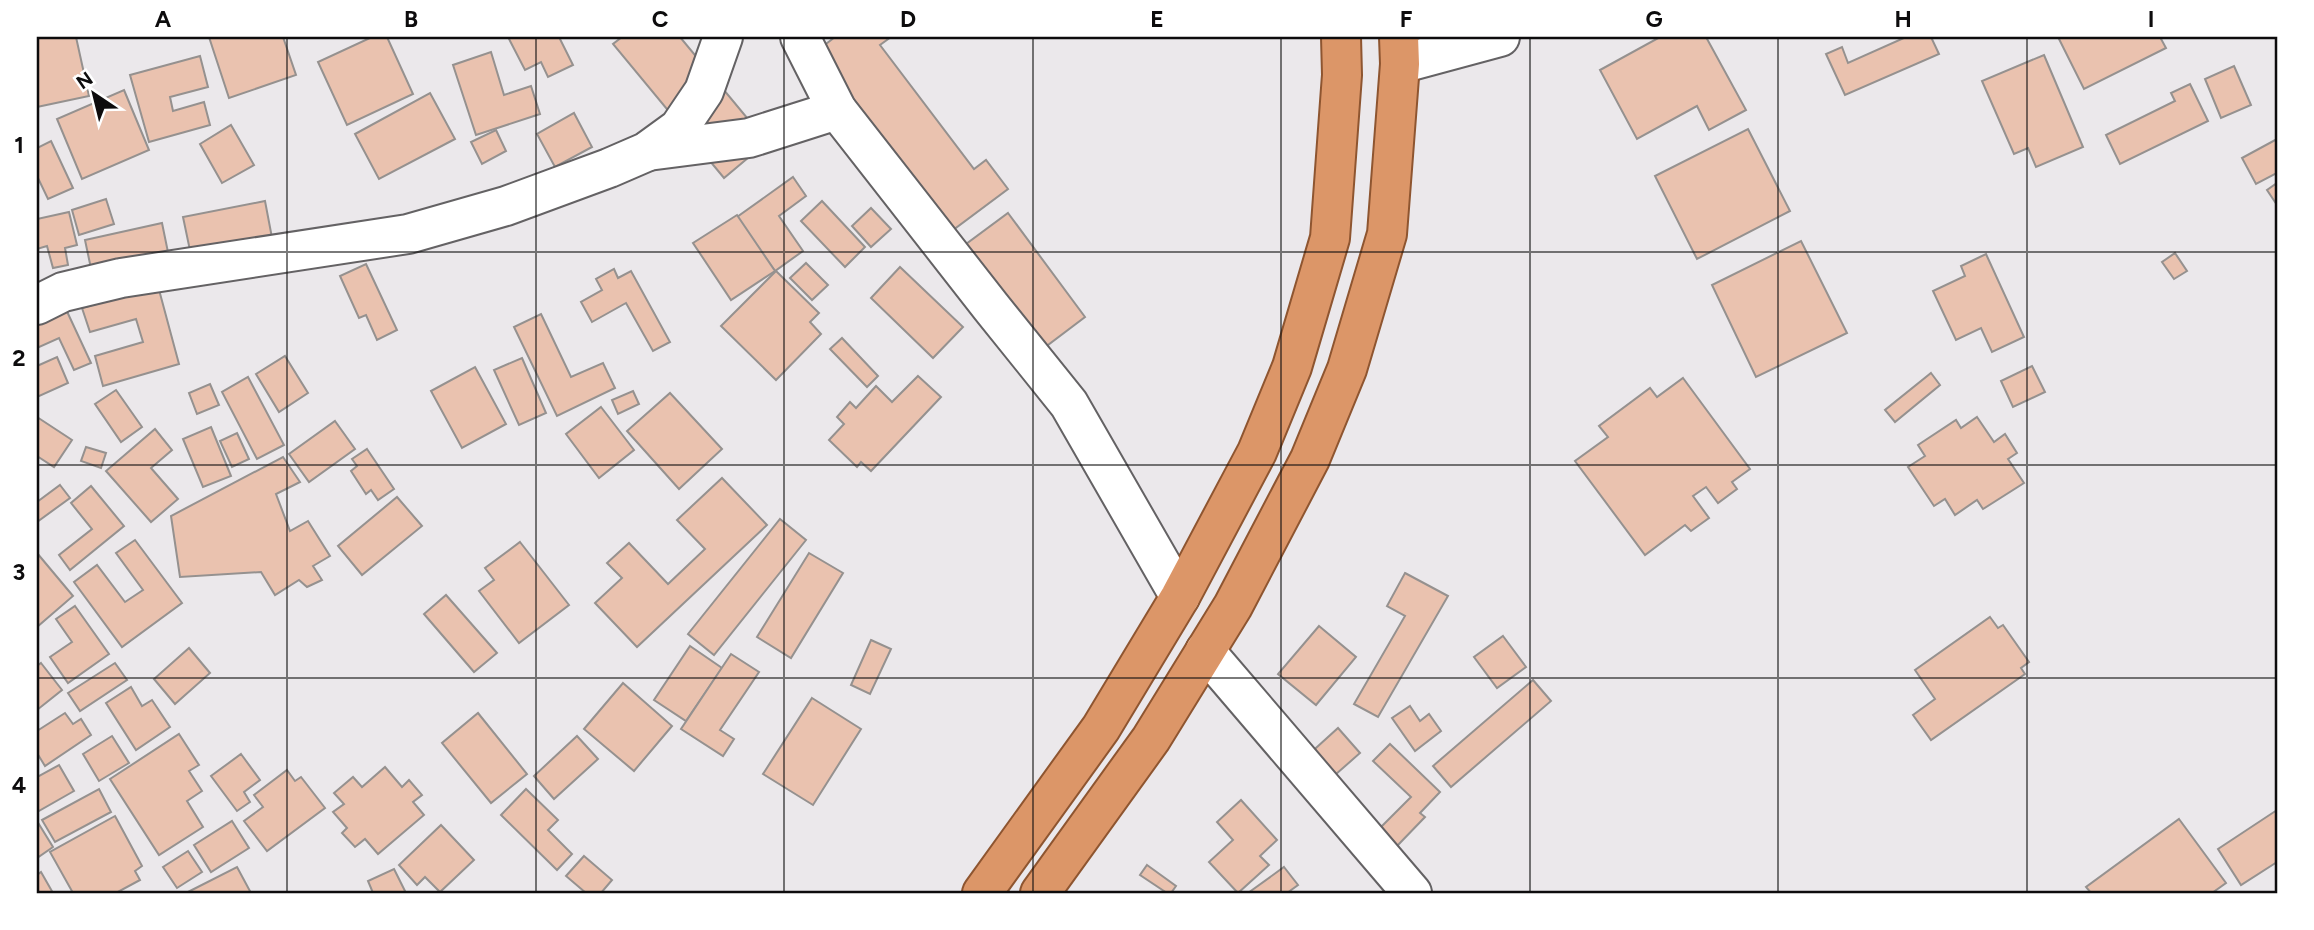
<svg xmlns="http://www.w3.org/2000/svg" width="2314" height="930" viewBox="0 0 2314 930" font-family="Figtree,sans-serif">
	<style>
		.building { fill: #eac2af; stroke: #95918f; stroke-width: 2 }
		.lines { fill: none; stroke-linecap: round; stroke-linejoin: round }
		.minor-casing { stroke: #646264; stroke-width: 42 }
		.trunk-casing { stroke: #8e5530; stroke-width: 42 }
		.minor { stroke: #fff; stroke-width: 38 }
		.trunk { stroke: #dc9668; stroke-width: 38 }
		.grid { fill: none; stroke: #0d0c0d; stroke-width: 2; stroke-opacity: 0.55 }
		.neatline { fill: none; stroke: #0d0c0d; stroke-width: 2.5 }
		.grid-label { font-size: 23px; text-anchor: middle; font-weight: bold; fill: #0d0c0d }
	</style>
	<rect width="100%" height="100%" fill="#ebe8eb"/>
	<!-- building -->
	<g class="building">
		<path d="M37,37H76L89,96L37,107Z"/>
		<path d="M209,37H283L296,75L229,98Z"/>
		<path d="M372,37H387L413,94L347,125L318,62Z"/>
		<path d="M508,37H559L573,65L548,77L541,62L525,70Z"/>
		<path d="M622,37H680L767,142L724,178L613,44Z"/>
		<path d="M835,37H891L880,45L974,169L986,160L1008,189L949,233L813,54Z"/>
		<path d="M1660,37H1706L1746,110L1709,130L1697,106L1637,139L1600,70Z"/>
		<path d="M1906,37H1931L1939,54L1845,95L1826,54L1842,47L1848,63Z"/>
		<path d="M2058,37H2160L2166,48L2084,89Z"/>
		<path d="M491,52L504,95L531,86L540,114L476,135L453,65Z"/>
		<path d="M2044,55L2083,147L2036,167L2028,148L2014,154L1982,81Z"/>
		<path d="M200,56L208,87L170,97L173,111L204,102L210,125L149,142L130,75Z"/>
		<path d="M2234,66L2251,105L2221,118L2205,79Z"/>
		<path d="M2190,84L2208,121L2120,164L2106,135L2175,101L2171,93Z"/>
		<path d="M124,90L149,150L82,179L57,119Z"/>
		<path d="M430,93L455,139L379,179L355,134Z"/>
		<path d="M574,113L592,147L555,167L537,134Z"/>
		<path d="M231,125L254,165L222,183L200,144Z"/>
		<path d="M1748,129L1790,211L1697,259L1655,176Z"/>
		<path d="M496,130L506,151L482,164L471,142Z"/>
		<path d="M2277,139V173L2256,184L2242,158Z"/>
		<path d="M51,141L73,188L48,199L37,176V148Z"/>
		<path d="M793,177L806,196L779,216L803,251L775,271L737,217Z"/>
		<path d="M2277,183V205L2267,190Z"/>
		<path d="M106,199L114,224L79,235L72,210Z"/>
		<path d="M265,201L273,243L192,260L183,217Z"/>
		<path d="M822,201L865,247L845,267L801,221Z"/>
		<path d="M871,208L891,229L871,247L852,226Z"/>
		<path d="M69,212L77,245L65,248L68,265L53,268L47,246L37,249V219Z"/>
		<path d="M1008,213L1085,317L1036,354L958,250Z"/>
		<path d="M737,215L775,271L731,300L693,243Z"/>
		<path d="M162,223L170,262L93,278L85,240Z"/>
		<path d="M1801,241L1847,333L1756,377L1712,285Z"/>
		<path d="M2175,253L2187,271L2174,279L2162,262Z"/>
		<path d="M1986,254L2024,337L1992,352L1981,328L1956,340L1933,291L1965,276L1961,266Z"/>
		<path d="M806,263L828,285L812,300L790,278Z"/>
		<path d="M366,264L397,330L377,340L366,315L359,318L340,276Z"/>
		<path d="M900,267L963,327L933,358L871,298Z"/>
		<path d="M614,269L618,278L631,271L670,342L653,351L626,303L592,322L581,302L602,290L596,279Z"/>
		<path d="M776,271L819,313L810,322L821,334L776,380L721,326Z"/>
		<path d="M158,286L179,364L103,386L95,356L143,342L136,319L90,332L82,308Z"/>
		<path d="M64,305L91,363L74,370L59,338L37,348V317Z"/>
		<path d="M541,314L571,377L603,363L615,388L557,416L514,327Z"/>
		<path d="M842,338L878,376L867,387L830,349Z"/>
		<path d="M285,356L308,393L279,412L256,374Z"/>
		<path d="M57,357L68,383L37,397V366Z"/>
		<path d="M522,358L546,413L519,425L494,370Z"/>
		<path d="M2032,366L2045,392L2013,407L2001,381Z"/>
		<path d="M475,367L506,424L462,448L431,391Z"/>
		<path d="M1931,373L1940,385L1895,422L1885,410Z"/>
		<path d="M918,376L941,397L871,471L861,462L857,467L829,440L844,424L837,417L850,402L856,408L876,386L892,402Z"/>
		<path d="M248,377L284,445L257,459L222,392Z"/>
		<path d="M1683,378L1750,469L1732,482L1737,489L1718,503L1706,487L1693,496L1709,518L1691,531L1685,525L1645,555L1575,461L1608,437L1599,426L1650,388L1657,397Z"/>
		<path d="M210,384L219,405L197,414L189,393Z"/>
		<path d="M116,390L142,427L121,442L95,404Z"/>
		<path d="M633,391L639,404L618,414L612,400Z"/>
		<path d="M670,393L722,449L679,489L627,431Z"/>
		<path d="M601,407L634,450L599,478L566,434Z"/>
		<path d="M37,417L72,440L54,467L37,456Z"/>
		<path d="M1977,417L1994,442L2005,434L2017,453L2008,459L2024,483L1983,509L1977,500L1955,515L1945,499L1934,506L1908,467L1925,456L1918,445L1956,420L1961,428Z"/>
		<path d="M335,421L355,449L309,482L289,454Z"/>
		<path d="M211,427L231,476L203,487L183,439Z"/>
		<path d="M155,429L172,450L151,468L178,499L151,522L106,471Z"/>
		<path d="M237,433L249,459L232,467L220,441Z"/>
		<path d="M86,447L106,453L101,468L81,461Z"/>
		<path d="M367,449L394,489L378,500L371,490L366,494L351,471L357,466L352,459Z"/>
		<path d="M283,457L300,482L276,494L290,531L308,521L330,556L313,566L322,580L307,587L299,580L275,595L261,572L180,577L171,516Z"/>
		<path d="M722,478L767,525L637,647L595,603L622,578L607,563L629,543L668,584L705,549L677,520Z"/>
		<path d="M60,485L70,498L37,522V502Z"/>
		<path d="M91,486L124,526L70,570L59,555L92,529L71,503Z"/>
		<path d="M397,497L422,526L362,575L338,546Z"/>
		<path d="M780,519L806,540L714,655L688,634Z"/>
		<path d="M135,540L182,603L122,647L74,582L97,565L125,602L143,590L116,553Z"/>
		<path d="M520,542L569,605L519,643L479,591L494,580L485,568Z"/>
		<path d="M37,553L73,596L37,627Z"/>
		<path d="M809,553L843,573L791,658L757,637Z"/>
		<path d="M1405,573L1448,596L1378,717L1354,704L1405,616L1387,606Z"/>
		<path d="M446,595L497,653L474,672L424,614Z"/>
		<path d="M75,606L109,654L68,683L50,657L72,642L56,619Z"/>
		<path d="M1990,617L1998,628L2003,625L2029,662L2021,668L2025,674L1931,740L1913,715L1935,699L1915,670Z"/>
		<path d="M1319,626L1356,657L1316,705L1278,674Z"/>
		<path d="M1503,636L1526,667L1497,688L1474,657Z"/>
		<path d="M871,640L891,649L870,694L851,685Z"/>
		<path d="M690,646L722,668L686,721L654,700Z"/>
		<path d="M189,648L210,673L175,704L154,679Z"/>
		<path d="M731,654L759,672L720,730L734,739L723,756L681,729Z"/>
		<path d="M41,663L62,690L37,710V666Z"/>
		<path d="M115,663L127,680L80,711L68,693Z"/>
		<path d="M1533,680L1551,701L1451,787L1433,766Z"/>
		<path d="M623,683L672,726L634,771L584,729Z"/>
		<path d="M131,687L142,706L152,700L170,727L136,750L106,703Z"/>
		<path d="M812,698L861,729L813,805L763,774Z"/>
		<path d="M1410,706L1420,721L1429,714L1441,731L1415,751L1392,718Z"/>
		<path d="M65,713L73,724L81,719L91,735L45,766L37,753V731Z"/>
		<path d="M478,713L527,774L491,803L442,743Z"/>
		<path d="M1338,728L1360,753L1335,775L1295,767Z"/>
		<path d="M179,734L199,765L189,771L202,791L187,801L203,827L159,855L110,779Z"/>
		<path d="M112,736L129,763L99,781L83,754Z"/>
		<path d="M577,736L598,759L554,799L534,776Z"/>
		<path d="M1390,744L1440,792L1420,813L1425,817L1397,846L1379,829L1411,797L1373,761Z"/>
		<path d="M241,754L260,780L244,792L250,802L237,811L211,776Z"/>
		<path d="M59,765L74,791L37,812V777Z"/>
		<path d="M385,767L402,787L409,780L422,795L413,802L424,815L378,854L365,839L355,847L342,833L347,828L333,812L344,804L334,793L353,777L362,787Z"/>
		<path d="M287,770L295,781L301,777L325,808L267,851L244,821L263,807L254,795Z"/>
		<path d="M99,789L111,812L55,842L42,820Z"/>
		<path d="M526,789L558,820L548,830L572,854L557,870L501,815Z"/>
		<path d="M1241,800L1277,840L1260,856L1269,865L1238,893L1209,862L1233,840L1217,822Z"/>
		<path d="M2277,810V862L2241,885L2218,849Z"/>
		<path d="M115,816L142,866L135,871L140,880L116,893H73L50,852Z"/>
		<path d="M2179,819L2226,883L2212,893H2091L2086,887Z"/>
		<path d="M37,821L53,847L37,858Z"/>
		<path d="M232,821L249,848L211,872L194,845Z"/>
		<path d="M441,825L474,860L440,892L425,877L417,885L399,865Z"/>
		<path d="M188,851L202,872L177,888L163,867Z"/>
		<path d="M584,856L612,880L601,893H586L566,876Z"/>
		<path d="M1147,865L1176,886L1171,893H1167L1140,875Z"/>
		<path d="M237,867L251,893H186Z"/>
		<path d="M1284,867L1298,885L1287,893H1248Z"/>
		<path d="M394,869L406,893H373L368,881Z"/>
		<path d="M41,872L53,893H37V875Z"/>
	</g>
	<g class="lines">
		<!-- minor casing -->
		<g class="minor-casing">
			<g id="minor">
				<path d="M800,37L837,110L991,307L1069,404L1180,597"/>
				<path d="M1400,64L1500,37"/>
				<path d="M648,151L749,138L837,110"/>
				<path d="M37,305L63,292L121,278L408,234L506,206L609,168L646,152L679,128L704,91L723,37"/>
				<path d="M1205,651L1412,893"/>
			</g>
		</g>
		<!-- trunk casing -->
		<g class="trunk-casing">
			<g id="trunk">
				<path d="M982,893L1101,728L1180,597L1257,452L1292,367L1330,238L1342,75L1341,37"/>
				<path d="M1040,893L1151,739L1233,606L1310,459L1347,369L1387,234L1400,64L1399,37"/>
			</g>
		</g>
		<!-- minor -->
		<use href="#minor" class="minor"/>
		<!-- trunk -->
		<use href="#trunk" class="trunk"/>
	</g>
	<!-- grid -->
	<path class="grid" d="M287,37V893M536,37V893M784,37V893M1033,37V893M1281,37V893M1530,37V893M1778,37V893M2027,37V893M37,252H2277M37,465H2277M37,678H2277"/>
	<!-- border -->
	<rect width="2314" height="930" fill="none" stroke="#ffffff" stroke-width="77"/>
	<!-- north arrow -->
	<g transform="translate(94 94) rotate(325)" stroke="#ffffff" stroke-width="5" paint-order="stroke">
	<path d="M0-5L12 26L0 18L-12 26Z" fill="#0d0c0d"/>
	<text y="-10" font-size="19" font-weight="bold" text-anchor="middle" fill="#0d0c0d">N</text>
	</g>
	<rect x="38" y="38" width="2238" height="854" class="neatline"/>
	<g class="grid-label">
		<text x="163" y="27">A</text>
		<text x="411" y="27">B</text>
		<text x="660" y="27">C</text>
		<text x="908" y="27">D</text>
		<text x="1157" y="27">E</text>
		<text x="1406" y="27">F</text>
		<text x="1654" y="27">G</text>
		<text x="1903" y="27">H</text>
		<text x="2151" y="27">I</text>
		<text x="19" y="153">1</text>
		<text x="19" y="366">2</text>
		<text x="19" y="580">3</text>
		<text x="19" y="793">4</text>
	</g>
</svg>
